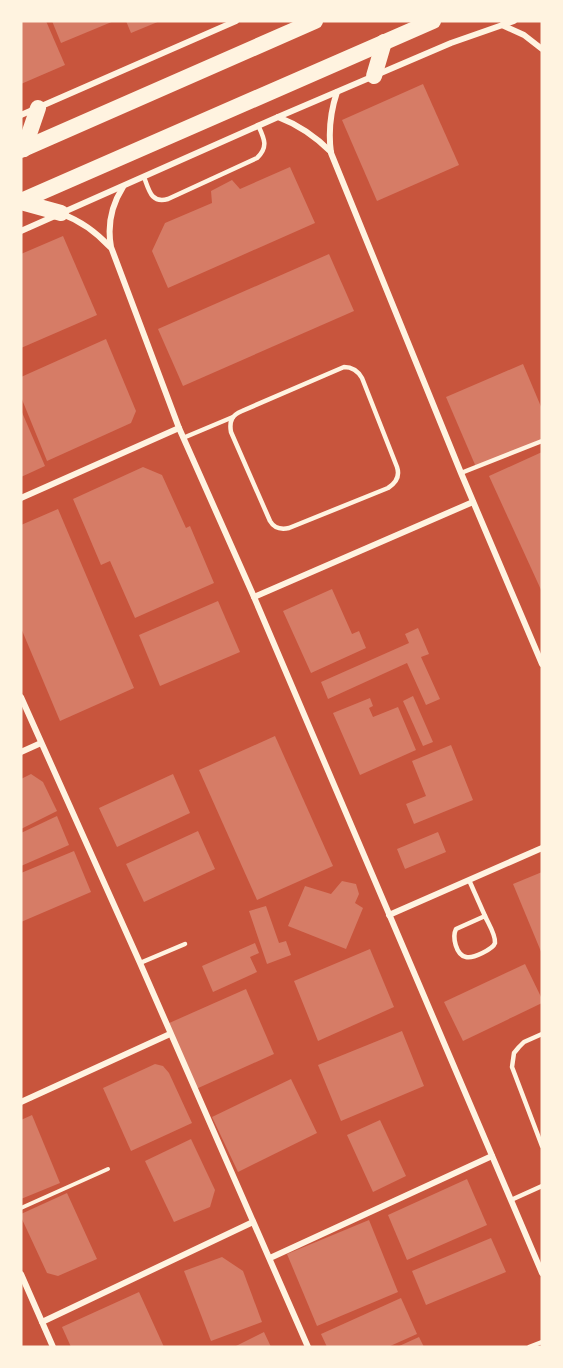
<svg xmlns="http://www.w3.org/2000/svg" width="563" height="1368" viewBox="0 0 563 1368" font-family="Jost,sans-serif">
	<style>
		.building { fill: #d67c66 }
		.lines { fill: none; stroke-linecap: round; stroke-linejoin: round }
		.path { stroke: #fff3e0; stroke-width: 4 }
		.service { stroke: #fff3e0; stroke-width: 4.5 }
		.minor { stroke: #fff3e0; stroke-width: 6 }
		.trunk { stroke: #fff3e0; stroke-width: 16 }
	</style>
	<rect width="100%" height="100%" fill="#c8553d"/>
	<!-- building -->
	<g class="building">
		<path d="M21,21H46L65,65L21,84Z"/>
		<path d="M52,21H114L61,43Z"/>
		<path d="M126,21H160L131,33Z"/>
		<path d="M423,84L459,165L377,201L342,120Z"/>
		<path d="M290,167L315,223L168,288L152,251L165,223L212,203L211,191L232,180L240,189Z"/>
		<path d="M63,236L97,315L21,348V254Z"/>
		<path d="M329,254L354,311L183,386L158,329Z"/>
		<path d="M106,339L136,411L131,423L47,461L21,397V377Z"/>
		<path d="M523,364L542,409V439L476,467L446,397Z"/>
		<path d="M21,410L45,466L21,477Z"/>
		<path d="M542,452V592L489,476Z"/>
		<path d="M143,467L162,475L186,528L190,526L214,583L135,618L110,561L101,565L73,499Z"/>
		<path d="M58,509L134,688L60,721L21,628V525Z"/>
		<path d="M332,589L352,634L359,631L366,648L311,673L283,611Z"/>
		<path d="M218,601L240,652L160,686L139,635Z"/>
		<path d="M418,628L429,654L421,657L440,699L426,705L407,663L328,699L321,682L409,643L405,634Z"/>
		<path d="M413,696L433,742L423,746L403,701Z"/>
		<path d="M370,698L373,706L369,708L373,717L398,707L416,750L360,775L333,713Z"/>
		<path d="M275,736L333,866L257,900L199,770Z"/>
		<path d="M451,745L473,800L414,824L406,804L426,796L412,761Z"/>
		<path d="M31,774L43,782L57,811L21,829V779Z"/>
		<path d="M173,774L190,813L117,847L99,808Z"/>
		<path d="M57,816L69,845L21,866V833Z"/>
		<path d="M198,831L215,869L144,902L126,864Z"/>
		<path d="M438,832L446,852L405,869L397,849Z"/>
		<path d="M74,851L91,892L21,922V873Z"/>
		<path d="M542,872V954L513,884Z"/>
		<path d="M342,881L356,884L359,894L355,903L363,908L346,949L288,926L305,886L331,894Z"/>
		<path d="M266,906L279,943L286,941L291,955L267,964L249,911Z"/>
		<path d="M255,943L259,953L250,957L257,972L213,992L202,966Z"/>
		<path d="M370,949L394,1007L318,1041L294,981Z"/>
		<path d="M525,964L542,999V1003L463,1041L444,1002Z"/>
		<path d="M246,989L274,1054L196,1089L167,1024Z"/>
		<path d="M402,1031L424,1086L341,1121L318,1065Z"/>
		<path d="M155,1064L163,1066L169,1073L192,1123L131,1151L103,1088Z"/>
		<path d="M291,1079L317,1133L238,1172L212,1117Z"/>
		<path d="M32,1115L60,1183L21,1199V1120Z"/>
		<path d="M380,1120L406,1176L373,1192L347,1135Z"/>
		<path d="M191,1139L215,1190L210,1207L174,1222L145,1161Z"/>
		<path d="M467,1179L487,1225L407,1260L388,1215Z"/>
		<path d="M67,1193L97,1259L58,1276L47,1273L21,1217V1214Z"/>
		<path d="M369,1220L398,1292L317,1326L287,1254Z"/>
		<path d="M491,1238L506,1272L426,1305L412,1271Z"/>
		<path d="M222,1257L243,1271L262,1322L211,1341L184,1271Z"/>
		<path d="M139,1292L164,1347H71L62,1327Z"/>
		<path d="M401,1298L417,1334L388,1347H327L321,1334Z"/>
		<path d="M264,1332L271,1347H234Z"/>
		<path d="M419,1337L424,1347H397Z"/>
	</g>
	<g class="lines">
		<!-- path -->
		<path class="path" d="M21,1208L108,1169"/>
		<!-- service -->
		<g class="service">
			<path d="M144,177C149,190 151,204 168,199L257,158C269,147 264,138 258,125"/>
			<path d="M344,367C353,367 358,371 362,378L397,467C400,476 396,483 388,488L289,528C280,530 274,528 270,521L231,432C229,421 232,415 242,411Z"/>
			<path d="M183,438L233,417"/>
			<path d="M461,473L542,441"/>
			<path d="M469,880L485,916"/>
			<path d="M485,916C488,923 496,935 495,943C493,949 473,959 466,957C456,955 452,937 456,929Z"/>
			<path d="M140,963L185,944"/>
			<path d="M542,1034L524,1042L519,1047L514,1053L512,1067L542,1146"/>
			<path d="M511,1200L542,1186"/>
			<path d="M529,1347L542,1342"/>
		</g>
		<!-- minor -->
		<g class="minor">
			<path d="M502,25L524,35L542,49"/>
			<path d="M337,92C330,113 328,131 331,153L461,473L542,664"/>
			<path d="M21,115L236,21"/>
			<path d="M278,117C299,125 315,136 331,152"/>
			<path d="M123,187C111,206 107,225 111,247L179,428L254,597L542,1273"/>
			<path d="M62,214C81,221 96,232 110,247"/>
			<path d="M21,231L278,117L451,43L514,21"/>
			<path d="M21,498L179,428"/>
			<path d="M254,597L473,502"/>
			<path d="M21,697L140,963L308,1347"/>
			<path d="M21,752L41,743"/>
			<path d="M389,915L542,848"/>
			<path d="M21,1102L170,1034"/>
			<path d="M270,1258L492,1156"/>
			<path d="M21,1274L53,1347"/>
			<path d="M42,1322L253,1222"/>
		</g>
		<!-- trunk -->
		<g class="trunk">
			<path d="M374,76L384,42"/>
			<path d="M24,149L38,108"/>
			<path d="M21,150L315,21"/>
			<path d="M21,201L433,21"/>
			<path d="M21,202L61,213"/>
		</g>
	</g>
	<!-- border -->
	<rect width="563" height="1368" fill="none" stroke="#fff3e0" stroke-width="45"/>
</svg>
